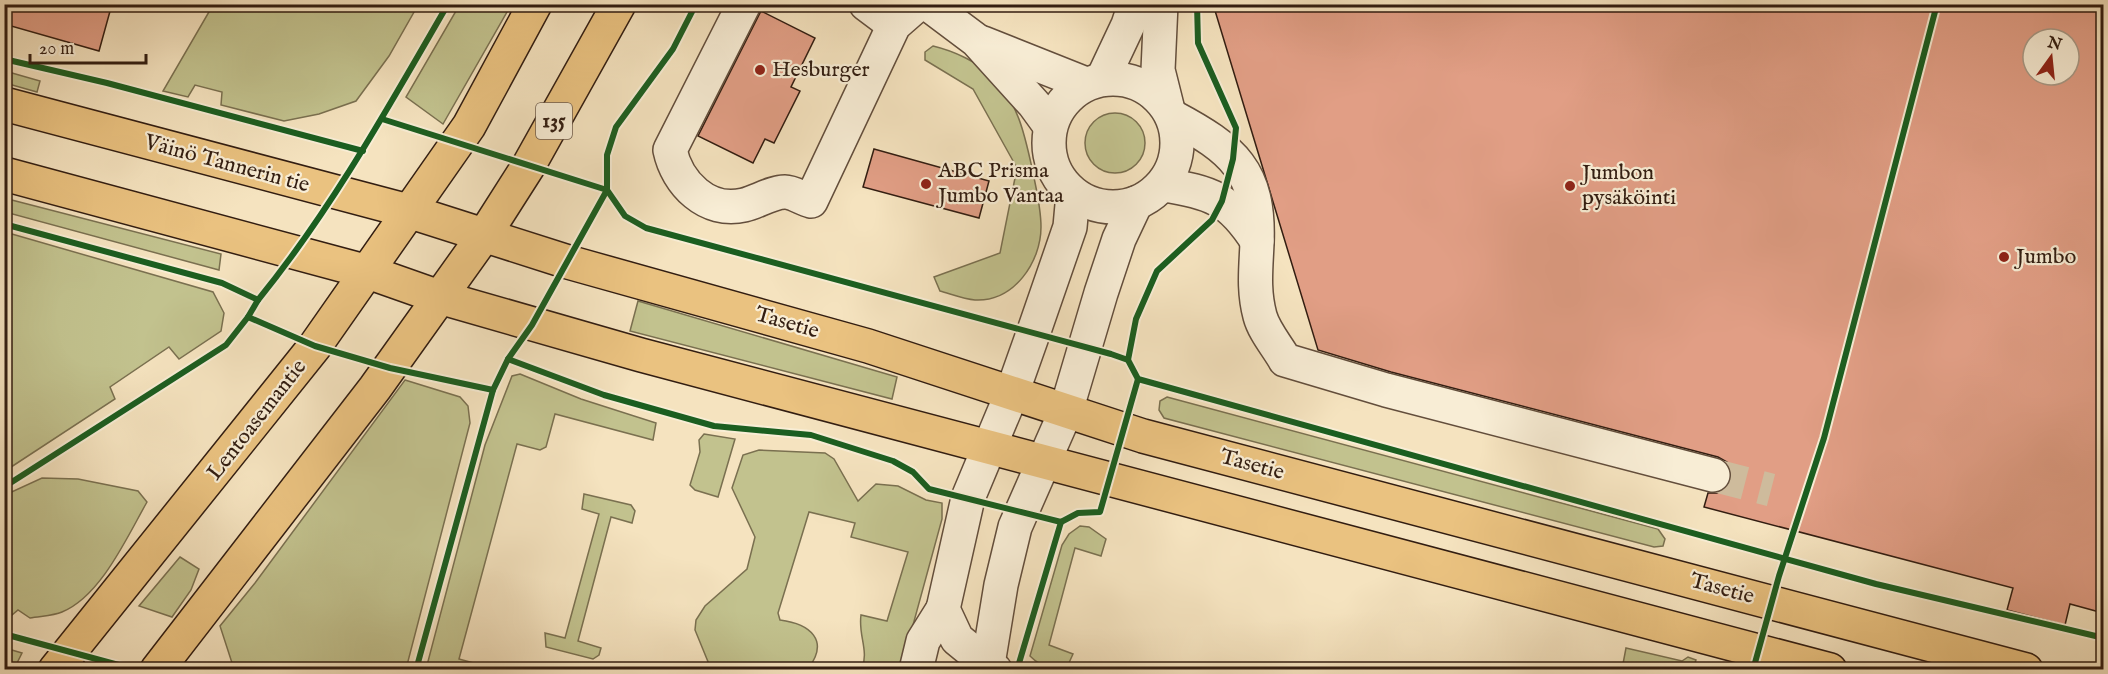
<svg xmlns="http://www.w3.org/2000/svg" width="2108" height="674" viewBox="0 0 2108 674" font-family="'IM FELL English',serif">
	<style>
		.green { fill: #c2c28e; stroke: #7a7050; stroke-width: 1.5 }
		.building { fill: #e19e85; stroke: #321d11; stroke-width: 1.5; fill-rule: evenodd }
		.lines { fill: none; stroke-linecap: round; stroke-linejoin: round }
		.minor-tunnel { stroke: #cebb9c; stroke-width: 33; stroke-dasharray: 33 16; stroke-linecap: butt }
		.minor-casing { stroke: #634e3c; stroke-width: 36 }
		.major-casing { stroke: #321d11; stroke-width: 36 }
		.minor { stroke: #f8edd5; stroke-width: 33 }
		.major { stroke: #eac280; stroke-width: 33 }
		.cycleway-casing { stroke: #f8edd5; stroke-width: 10 }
		.cycleway { stroke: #1b5e20; stroke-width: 6 }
		.poi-dot { fill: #8f2418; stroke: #f8edd5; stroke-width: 2 }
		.labels { text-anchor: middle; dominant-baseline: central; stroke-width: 4.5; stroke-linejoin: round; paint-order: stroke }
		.shield { fill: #f8edd5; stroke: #6d5b4c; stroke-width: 1.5 }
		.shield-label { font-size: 21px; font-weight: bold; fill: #321d11 }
		.poi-label { font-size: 22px; fill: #321d11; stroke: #f8edd5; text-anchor: start }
		.street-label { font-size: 22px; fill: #321d11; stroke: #f8edd5 }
	</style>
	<rect width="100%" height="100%" fill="#f5e3bf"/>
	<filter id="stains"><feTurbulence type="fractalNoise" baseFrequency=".00333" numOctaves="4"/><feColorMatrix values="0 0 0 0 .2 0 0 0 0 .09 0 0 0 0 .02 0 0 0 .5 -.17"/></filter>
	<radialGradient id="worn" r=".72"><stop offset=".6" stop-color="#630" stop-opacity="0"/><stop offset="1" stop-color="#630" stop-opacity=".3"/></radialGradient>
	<!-- green -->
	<g class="green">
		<path d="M460,4L511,5L443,124L406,97Z"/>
		<path d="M213,5V4L418,5L389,56L356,101L319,114L284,121L221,105L222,92L195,85L188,97L163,91Z"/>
		<path d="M933,46C954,51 978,62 993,77C1018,102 1025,136 1032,168C1036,188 1041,207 1041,227C1041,262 1014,302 975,300C964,299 951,294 940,291L934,277L1000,253L1017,168L973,89L925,60V52Z"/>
		<path d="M5,71L40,81L37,92L5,83Z"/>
		<circle cx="1115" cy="143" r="30"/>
		<path d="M4,198L221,254L219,270L5,212Z"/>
		<path d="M5,232L213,292L224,313L221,331L179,359L169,347L110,387L115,399L5,471Z"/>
		<path d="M638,301L897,377L892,399L630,331Z"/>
		<path d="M520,374L581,399L656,423L653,440L555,414L546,447L540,450L517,444L459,659L488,667L487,669H426L485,445L512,376Z"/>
		<path d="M405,380L460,397L468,406L470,423L406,669H234L220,626L255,583Z"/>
		<path d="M1167,397L1658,529L1665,539L1663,546L1654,547L1164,418L1159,410L1160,401Z"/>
		<path d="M704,434L735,439L718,497L695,490L690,485L700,452L699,440Z"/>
		<path d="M759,450L825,453L834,459L858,501L876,484L898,486L926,500L942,503V519L901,669H862C869,650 858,635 861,615L887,621L908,552L851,537L855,523L809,512L778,613L780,620C810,624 830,640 808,669H711L695,630L696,620L705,606L747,569L755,537L732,488L743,455Z"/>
		<path d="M42,478L78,479L138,491L147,502C127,537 101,596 62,612C53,616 40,616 30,618L18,610L5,621V495Z"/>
		<path d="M584,494L631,505L635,511L632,523L611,517L578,641L601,648L599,655L593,659L546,647L545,633L565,638L599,514L582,509Z"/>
		<path d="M1080,526L1089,527L1106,539L1101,556L1075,548L1049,645L1073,654L1068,665C1052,670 1042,668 1030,656L1062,545L1069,534Z"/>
		<path d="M180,557L199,569L191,590L172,617L139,606Z"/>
		<path d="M5,648L22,653L14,669H5Z"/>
		<path d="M1626,648L1682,661L1688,657L1696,660L1693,669H1622Z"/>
	</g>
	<!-- building -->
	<g class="building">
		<path d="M4,4H112L99,51L4,24Z"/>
		<path d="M1213,4H2103V613L2070,604L2065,625L2007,610L2013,588L1704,507L1708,493H1717L1726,489L1731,479V469L1727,462L1718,457L1391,372L1318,350ZM2033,39H2069V75H2033Z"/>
		<path d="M761,11L815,38L791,87L800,91L774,143L765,139L753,163L698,136Z"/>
		<path d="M874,149L989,181L979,218L863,187Z"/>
	</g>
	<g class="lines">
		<!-- minor-tunnel -->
		<path class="minor-tunnel" d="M1713,475L1771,490"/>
		<!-- minor casing -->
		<g class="minor-casing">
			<g id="minor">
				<path d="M744,4L670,150C677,183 707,214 744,205C757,202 772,192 785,192C793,192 803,199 811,201L894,25L918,4"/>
				<path d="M866,4L894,25"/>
				<path d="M928,4L976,40L1034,104L1050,126"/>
				<path d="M1161,4L1158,70L1167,106"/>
				<path d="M983,43L1086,84"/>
				<path d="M1103,78L1128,25L1135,4"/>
				<circle cx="1113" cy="143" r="64"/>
				<path d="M1173,117C1233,149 1260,171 1257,243C1256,268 1253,290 1260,316C1264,331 1277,346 1285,360L1386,390L1713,475"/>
				<path d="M1163,185C1211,192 1230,199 1257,241"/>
				<path d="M916,670L923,641L943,609"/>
				<path d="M987,670L1001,585L1015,527L1066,411L1101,293L1119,239L1136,203"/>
				<path d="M995,670L957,639L943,609L968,498L1012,393L1034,331L1070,227L1073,194"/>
			</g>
		</g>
		<!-- major casing -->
		<g class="major-casing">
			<g id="major">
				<path d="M4,104L408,211L568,262L868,346L1143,436L2026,670"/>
				<path d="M4,174L368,272L439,297L641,355L1830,670"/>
				<path d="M55,670L315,346L469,126L535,4"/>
				<path d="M157,670L375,388L485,234L529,165L619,4"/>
			</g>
		</g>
		<!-- minor -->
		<use href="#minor" class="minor"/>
		<!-- major -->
		<use href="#major" class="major"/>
		<!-- cycleway casing -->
		<g class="cycleway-casing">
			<g id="cycleway">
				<path d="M4,59L107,83L363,151"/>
				<path d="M382,119L607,190L625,216L646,228L1111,354L1128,360L1138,379L1876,584L2104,638"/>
				<path d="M4,224L222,283L258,300L248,317L315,346L390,368L493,390"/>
				<path d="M258,300C332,209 389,106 448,4"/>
				<path d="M508,359L604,395L714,426L811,435L893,461L913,472L929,489L1061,522L1078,513L1100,512L1138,379"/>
				<path d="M1128,360L1136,319L1157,271L1212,220L1222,201L1233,159L1236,128L1198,43L1197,4"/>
				<path d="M4,487L226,345L248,317"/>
				<path d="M4,634L137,670"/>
				<path d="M416,670L493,390L508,359L532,325L607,190V155L616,127L673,49L696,4"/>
				<path d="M1017,670L1061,522"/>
				<path d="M1753,670L1779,576L1824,438L1937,4"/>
			</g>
		</g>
		<!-- cycleway -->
		<use href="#cycleway" class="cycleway"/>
	</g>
	<!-- markers -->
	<g class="poi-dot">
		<circle cx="760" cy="70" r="6"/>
		<circle cx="926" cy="184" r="6"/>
		<circle cx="1570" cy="186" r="6"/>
		<circle cx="2004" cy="257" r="6"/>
	</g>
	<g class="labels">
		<!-- shield labels -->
		<rect class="shield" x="536" y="103" width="36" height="36" rx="4.5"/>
		<g class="shield-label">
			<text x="554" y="121">135</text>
		</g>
		<!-- poi labels -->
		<g class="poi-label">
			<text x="772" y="70">Hesburger</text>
			<text x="938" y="171">ABC Prisma<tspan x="938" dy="25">Jumbo Vantaa</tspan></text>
			<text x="1582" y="173">Jumbon<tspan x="1582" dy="25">pysäköinti</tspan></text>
			<text x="2016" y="257">Jumbo</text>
		</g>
		<!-- street labels -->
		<g class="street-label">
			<text transform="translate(227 164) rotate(15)">Väinö Tannerin tie</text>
			<text transform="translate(787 323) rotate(16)">Tasetie</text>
			<text transform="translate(257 420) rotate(-52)">Lentoasemantie</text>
			<text transform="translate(1252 465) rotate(15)">Tasetie</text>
			<text transform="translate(1722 589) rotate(15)">Tasetie</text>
		</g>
	</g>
	<!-- margin -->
	<rect width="2108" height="674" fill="none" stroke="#f5e3bf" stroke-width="24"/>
	<rect x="6" y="6" width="2096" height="662" fill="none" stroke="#321d11" stroke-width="3"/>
	<rect x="12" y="12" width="2084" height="650" fill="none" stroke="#321d11" stroke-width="1.5"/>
	<!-- north arrow -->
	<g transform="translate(2051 57) rotate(15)"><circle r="28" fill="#f8edd5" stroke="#a99a87" stroke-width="1.5"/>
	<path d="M0-4.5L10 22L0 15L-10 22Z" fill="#8f2418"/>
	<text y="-9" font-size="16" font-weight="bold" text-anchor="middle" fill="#321d11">N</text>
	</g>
	<!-- scale -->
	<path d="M30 54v9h116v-9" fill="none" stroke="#321d11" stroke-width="3"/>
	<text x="39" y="54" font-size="18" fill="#321d11" stroke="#f8edd5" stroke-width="4.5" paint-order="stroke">20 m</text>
	<rect width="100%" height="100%" filter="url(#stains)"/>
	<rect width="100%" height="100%" fill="url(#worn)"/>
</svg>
